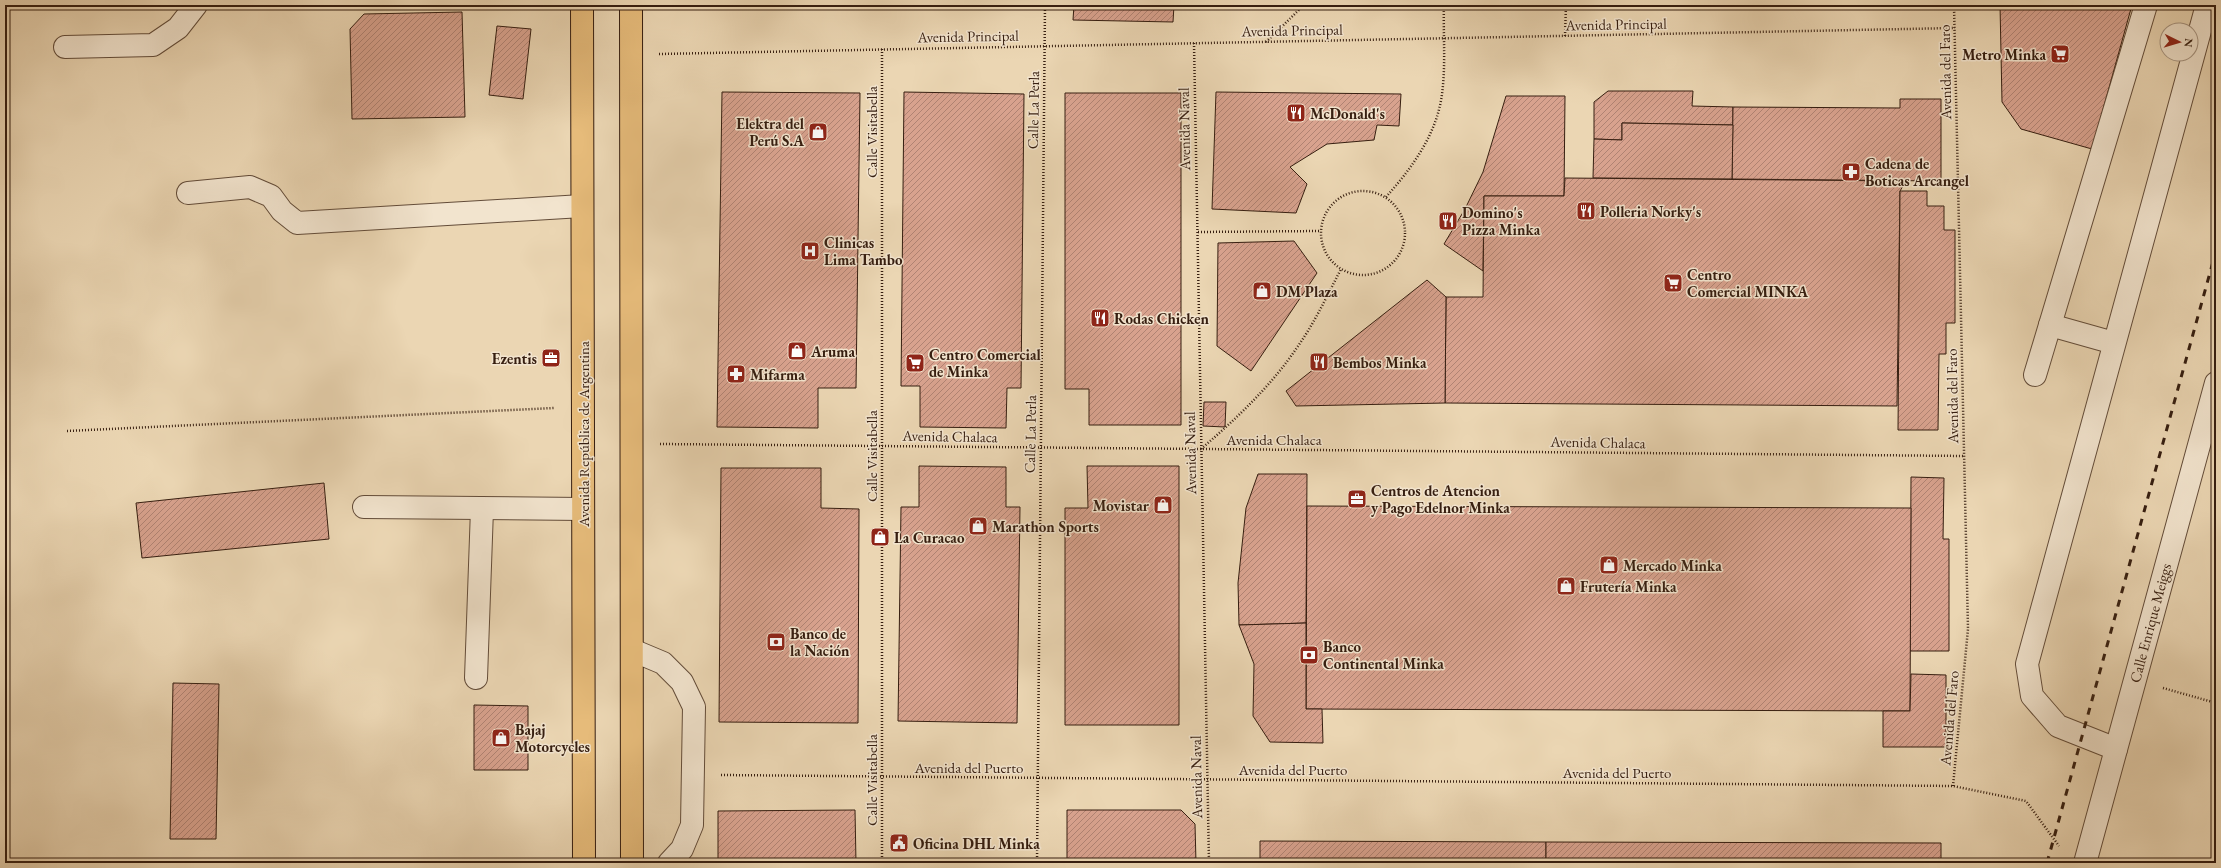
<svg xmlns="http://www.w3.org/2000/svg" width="2221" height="868" viewBox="0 0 2221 868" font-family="'EB Garamond',serif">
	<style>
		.building { fill: url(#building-hatch); stroke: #361e10 }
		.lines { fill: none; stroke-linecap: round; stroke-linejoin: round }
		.minor-casing { stroke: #634c39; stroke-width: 24 }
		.major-casing { stroke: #361e10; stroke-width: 24 }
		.path { stroke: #361e10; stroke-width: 2.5; stroke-dasharray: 1 2; stroke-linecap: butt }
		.minor { stroke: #f2e4ce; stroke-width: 22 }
		.major { stroke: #e6bb7a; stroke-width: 22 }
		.rail { stroke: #361e10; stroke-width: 3; stroke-dasharray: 7 7; stroke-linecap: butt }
		.labels { text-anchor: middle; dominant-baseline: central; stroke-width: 3; stroke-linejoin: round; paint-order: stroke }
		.street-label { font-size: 15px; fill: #361e10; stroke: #f2e4ce }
		.poi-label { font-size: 15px; font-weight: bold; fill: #361e10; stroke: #f2e4ce; text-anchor: start }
	</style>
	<defs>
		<pattern id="building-hatch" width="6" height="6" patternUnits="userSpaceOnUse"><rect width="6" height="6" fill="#d8a28e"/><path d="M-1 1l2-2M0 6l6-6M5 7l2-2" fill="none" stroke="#b08373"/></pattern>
	</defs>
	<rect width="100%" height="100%" fill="#ebd6b3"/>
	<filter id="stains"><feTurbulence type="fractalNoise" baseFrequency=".005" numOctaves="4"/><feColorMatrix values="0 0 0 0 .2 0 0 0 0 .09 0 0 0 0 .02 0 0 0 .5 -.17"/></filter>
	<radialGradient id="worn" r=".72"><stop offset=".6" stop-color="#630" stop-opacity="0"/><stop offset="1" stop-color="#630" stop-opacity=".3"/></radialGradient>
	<!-- building -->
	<g class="building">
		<path d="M1074,5H1174L1173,22L1073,20Z"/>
		<path d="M2000,5H2132L2092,149L2021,129L2002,102Z"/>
		<path d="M462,12L465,117L352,119L350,29L364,14Z"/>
		<path d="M497,26L531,29L523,99L489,95Z"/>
		<path d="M1608,91H1693L1692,106L1733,107V125L1622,123V140L1594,139V102Z"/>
		<path d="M722,92L860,93L856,388H818V428L717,427Z"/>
		<path d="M904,92L1024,94L1021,388H1007L1006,428L920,427V386H901Z"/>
		<path d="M1216,92L1401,94L1399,126L1377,125L1374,140L1327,144L1290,167L1307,184L1296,213L1212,209Z"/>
		<path d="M1065,93H1181V425H1089V389H1065Z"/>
		<path d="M1506,96H1565L1564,196H1484L1483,271L1444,244L1465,209L1483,172Z"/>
		<path d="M1900,99H1941V181L1732,179L1733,107L1900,108Z"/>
		<path d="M1622,123L1733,125L1732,179L1593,178L1594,139L1622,140Z"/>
		<path d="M1565,178L1906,181L1900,191L1897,406L1445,403L1446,297H1483L1484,196H1564Z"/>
		<path d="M1900,191H1927V206H1944V230H1955V323H1946V354H1939L1938,430H1898Z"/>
		<path d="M1294,241L1317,273L1251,371L1217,346L1218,243Z"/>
		<path d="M1427,280L1446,297L1445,403L1296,406L1286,391Z"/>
		<path d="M1204,402H1226L1225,427L1203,426Z"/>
		<path d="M919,466L1006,467V507H1020L1017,723L898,721L901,507H919Z"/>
		<path d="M1087,466H1179V725H1065V508H1088Z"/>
		<path d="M721,468H821V508L859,509L858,723L719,722Z"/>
		<path d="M1258,474H1307L1306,623L1239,625L1238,583L1246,508Z"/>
		<path d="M1911,477L1944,478L1943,539H1949V651H1910Z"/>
		<path d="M324,483L329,539L142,558L136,503Z"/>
		<path d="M1307,506L1911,508L1910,711L1306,709Z"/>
		<path d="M1306,623V709H1322L1323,743L1270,742L1253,716L1254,664L1239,625Z"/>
		<path d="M1911,674L1946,675V747H1883V711H1910Z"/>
		<path d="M173,683L219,684L216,839H170Z"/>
		<path d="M474,705L528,706V770H474Z"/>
		<path d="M855,810L856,863H718V811Z"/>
		<path d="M1067,810H1181L1195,824L1196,863H1067Z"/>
		<path d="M1260,841L1546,842V863H1260Z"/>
		<path d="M1546,842L1941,843V863H1546Z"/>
	</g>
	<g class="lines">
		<!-- minor casing -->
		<g class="minor-casing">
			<g id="minor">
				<path d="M65,47L153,45L178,28L196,5"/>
				<path d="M188,193L250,187L271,196L282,211L297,223L582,206"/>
				<path d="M2050,325L2114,343"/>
				<path d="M2035,375L2146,5"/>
				<path d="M364,507L583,509"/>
				<path d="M632,650L663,663L682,682L694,707L692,825L682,849L669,863"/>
				<path d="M476,678L482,509"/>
				<path d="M2116,749L2058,726L2032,696L2027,664L2207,5"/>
				<path d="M2085,863L2216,383"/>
			</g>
		</g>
		<!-- major casing -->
		<g class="major-casing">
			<g id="major">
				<path d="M582,5L584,863"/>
				<path d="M631,5L632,863"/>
			</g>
		</g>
		<!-- path -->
		<g class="path">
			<path d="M1565,36L1566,5"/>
			<path d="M1266,42L1304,5"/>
			<path d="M1194,43L1209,863"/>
			<path d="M659,54L1955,28"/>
			<circle cx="1363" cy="233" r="42"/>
			<path d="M1386,197C1412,168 1437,134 1442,94C1446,64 1443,34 1444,5"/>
			<path d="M1198,232L1321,231"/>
			<path d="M67,431L554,408"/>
			<path d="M660,444L1965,456"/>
			<path d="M1201,449C1236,419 1270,387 1296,349C1314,324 1327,296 1341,269"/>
			<path d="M2163,688L2216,703"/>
			<path d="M721,775L1953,786L2026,801L2059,846"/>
			<path d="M1953,786L1968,629L1954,5"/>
			<path d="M882,863V49"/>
			<path d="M1037,863L1045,5"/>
		</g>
		<!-- minor -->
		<use href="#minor" class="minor"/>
		<!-- major -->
		<use href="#major" class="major"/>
		<!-- rail -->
		<path class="rail" d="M2047,863L2216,251"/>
	</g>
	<!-- icons -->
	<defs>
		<g id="supermarket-square" transform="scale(1)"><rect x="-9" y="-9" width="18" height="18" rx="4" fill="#8f2418" stroke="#f2e4ce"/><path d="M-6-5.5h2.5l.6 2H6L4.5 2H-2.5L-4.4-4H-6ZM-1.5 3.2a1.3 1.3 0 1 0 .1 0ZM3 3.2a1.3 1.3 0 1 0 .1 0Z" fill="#fff"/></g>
		<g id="restaurant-square" transform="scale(1)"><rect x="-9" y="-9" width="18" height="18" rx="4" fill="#8f2418" stroke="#f2e4ce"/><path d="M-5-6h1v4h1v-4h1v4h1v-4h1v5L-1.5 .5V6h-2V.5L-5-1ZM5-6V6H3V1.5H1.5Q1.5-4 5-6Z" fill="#fff"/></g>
		<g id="shop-square" transform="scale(1)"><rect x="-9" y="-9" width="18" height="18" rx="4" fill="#8f2418" stroke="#f2e4ce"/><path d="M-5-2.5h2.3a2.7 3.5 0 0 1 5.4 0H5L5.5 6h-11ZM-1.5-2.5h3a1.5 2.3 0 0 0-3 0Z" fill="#fff"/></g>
		<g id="pharmacy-square" transform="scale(1)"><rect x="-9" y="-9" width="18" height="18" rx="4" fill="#8f2418" stroke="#f2e4ce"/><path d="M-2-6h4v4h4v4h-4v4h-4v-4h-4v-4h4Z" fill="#fff"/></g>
		<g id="hospital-square" transform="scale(1)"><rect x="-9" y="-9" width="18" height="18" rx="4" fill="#8f2418" stroke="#f2e4ce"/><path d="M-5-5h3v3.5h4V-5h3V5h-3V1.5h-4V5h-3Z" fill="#fff"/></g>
		<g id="office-square" transform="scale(1)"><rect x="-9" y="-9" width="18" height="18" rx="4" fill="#8f2418" stroke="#f2e4ce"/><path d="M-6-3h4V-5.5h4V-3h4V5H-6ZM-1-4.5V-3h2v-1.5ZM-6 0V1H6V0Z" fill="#fff"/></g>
		<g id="bank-square" transform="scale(1)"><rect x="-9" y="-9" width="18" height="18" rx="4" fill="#8f2418" stroke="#f2e4ce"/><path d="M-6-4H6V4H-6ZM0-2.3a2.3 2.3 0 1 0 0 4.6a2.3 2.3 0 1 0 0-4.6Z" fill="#fff"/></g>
		<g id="civic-square" transform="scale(1)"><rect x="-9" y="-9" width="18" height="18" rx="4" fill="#8f2418" stroke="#f2e4ce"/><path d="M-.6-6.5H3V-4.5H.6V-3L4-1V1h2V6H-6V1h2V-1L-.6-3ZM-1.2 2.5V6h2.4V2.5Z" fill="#fff"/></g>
	</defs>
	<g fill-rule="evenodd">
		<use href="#supermarket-square" x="2060" y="54"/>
		<use href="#restaurant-square" x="1296" y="113"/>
		<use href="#shop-square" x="818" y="132"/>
		<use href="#pharmacy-square" x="1851" y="172"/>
		<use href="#restaurant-square" x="1586" y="211"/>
		<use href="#restaurant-square" x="1448" y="221"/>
		<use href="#hospital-square" x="810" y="251"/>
		<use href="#supermarket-square" x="1673" y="283"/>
		<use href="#shop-square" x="1262" y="291"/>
		<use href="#restaurant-square" x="1100" y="318"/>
		<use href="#shop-square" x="797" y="351"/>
		<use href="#office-square" x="551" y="358"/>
		<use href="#restaurant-square" x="1319" y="362"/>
		<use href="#supermarket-square" x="915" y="363"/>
		<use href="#pharmacy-square" x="736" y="374"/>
		<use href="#office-square" x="1357" y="499"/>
		<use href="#shop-square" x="1163" y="505"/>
		<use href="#shop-square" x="978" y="526"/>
		<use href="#shop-square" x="880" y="537"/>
		<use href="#shop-square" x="1609" y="565"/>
		<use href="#shop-square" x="1566" y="586"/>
		<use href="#bank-square" x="776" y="642"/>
		<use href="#bank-square" x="1309" y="655"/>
		<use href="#shop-square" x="501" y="738"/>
		<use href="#civic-square" x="899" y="843"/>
	</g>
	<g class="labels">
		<!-- street labels -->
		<g class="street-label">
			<text transform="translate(1616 24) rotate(-1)">Avenida Principal</text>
			<text transform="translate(1292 30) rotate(-1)">Avenida Principal</text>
			<text transform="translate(968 36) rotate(-1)">Avenida Principal</text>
			<text transform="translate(1945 72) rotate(-91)">Avenida del Faro</text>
			<text transform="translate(1033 110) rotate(-89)">Calle La Perla</text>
			<text transform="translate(1184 129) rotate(-91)">Avenida Naval</text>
			<text transform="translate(871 132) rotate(-90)">Calle Visitabella</text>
			<text transform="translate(1952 396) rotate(-91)">Avenida del Faro</text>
			<text transform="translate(583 434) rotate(-90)">Avenida República de Argentina</text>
			<text transform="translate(1030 434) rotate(-89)">Calle La Perla</text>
			<text transform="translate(950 436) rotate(1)">Avenida Chalaca</text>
			<text x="1274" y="439">Avenida Chalaca</text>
			<text transform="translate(1598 442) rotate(1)">Avenida Chalaca</text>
			<text transform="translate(1190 453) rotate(-91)">Avenida Naval</text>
			<text transform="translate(871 456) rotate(-90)">Calle Visitabella</text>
			<text transform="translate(2150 623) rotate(-75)">Calle Enrique Meiggs</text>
			<text transform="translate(1949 718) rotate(-85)">Avenida del Faro</text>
			<text x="969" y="767">Avenida del Puerto</text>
			<text x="1293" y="769">Avenida del Puerto</text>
			<text x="1617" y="772">Avenida del Puerto</text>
			<text transform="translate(1196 777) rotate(-91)">Avenida Naval</text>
			<text transform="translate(871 780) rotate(-90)">Calle Visitabella</text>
		</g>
		<!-- poi labels -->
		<g class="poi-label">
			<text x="2046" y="54" text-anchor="end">Metro Minka</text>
			<text x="1310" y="113">McDonald's</text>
			<text x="804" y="123" text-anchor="end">Elektra del<tspan x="804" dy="17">Perú S.A</tspan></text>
			<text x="1865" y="163">Cadena de<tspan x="1865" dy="17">Boticas Arcangel</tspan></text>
			<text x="1600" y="211">Polleria Norky's</text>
			<text x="1462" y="212">Domino's<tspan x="1462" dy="17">Pizza Minka</tspan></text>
			<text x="824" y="242">Clinicas<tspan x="824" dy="17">Lima Tambo</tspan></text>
			<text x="1687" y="274">Centro<tspan x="1687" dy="17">Comercial MINKA</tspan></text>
			<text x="1276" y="291">DM Plaza</text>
			<text x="1114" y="318">Rodas Chicken</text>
			<text x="811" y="351">Aruma</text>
			<text x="929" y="354">Centro Comercial<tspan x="929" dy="17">de Minka</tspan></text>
			<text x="537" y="358" text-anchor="end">Ezentis</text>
			<text x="1333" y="362">Bembos Minka</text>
			<text x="750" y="374">Mifarma</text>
			<text x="1371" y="490">Centros de Atencion<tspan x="1371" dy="17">y Pago Edelnor Minka</tspan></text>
			<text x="1149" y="505" text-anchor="end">Movistar</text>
			<text x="992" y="526">Marathon Sports</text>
			<text x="894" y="537">La Curacao</text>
			<text x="1623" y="565">Mercado Minka</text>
			<text x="1580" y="586">Frutería Minka</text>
			<text x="790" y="633">Banco de<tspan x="790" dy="17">la Nación</tspan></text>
			<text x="1323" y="646">Banco<tspan x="1323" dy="17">Continental Minka</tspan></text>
			<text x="515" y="729">Bajaj<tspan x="515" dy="17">Motorcycles</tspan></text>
			<text x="913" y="843">Oficina DHL Minka</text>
		</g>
	</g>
	<!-- margin -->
	<rect width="2221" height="868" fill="none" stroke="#ebd6b3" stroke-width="20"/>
	<rect x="6" y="6" width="2209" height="856" fill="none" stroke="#361e10" stroke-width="2"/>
	<rect x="10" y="10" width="2201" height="848" fill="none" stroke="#361e10"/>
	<!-- north arrow -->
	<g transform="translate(2179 42) rotate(95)"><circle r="19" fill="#f2e4ce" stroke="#a79582"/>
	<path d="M0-3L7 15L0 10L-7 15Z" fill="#8f2418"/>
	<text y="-6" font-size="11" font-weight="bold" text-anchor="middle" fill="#361e10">N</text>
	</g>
	<rect width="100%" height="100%" filter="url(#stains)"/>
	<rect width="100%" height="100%" fill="url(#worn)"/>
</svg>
